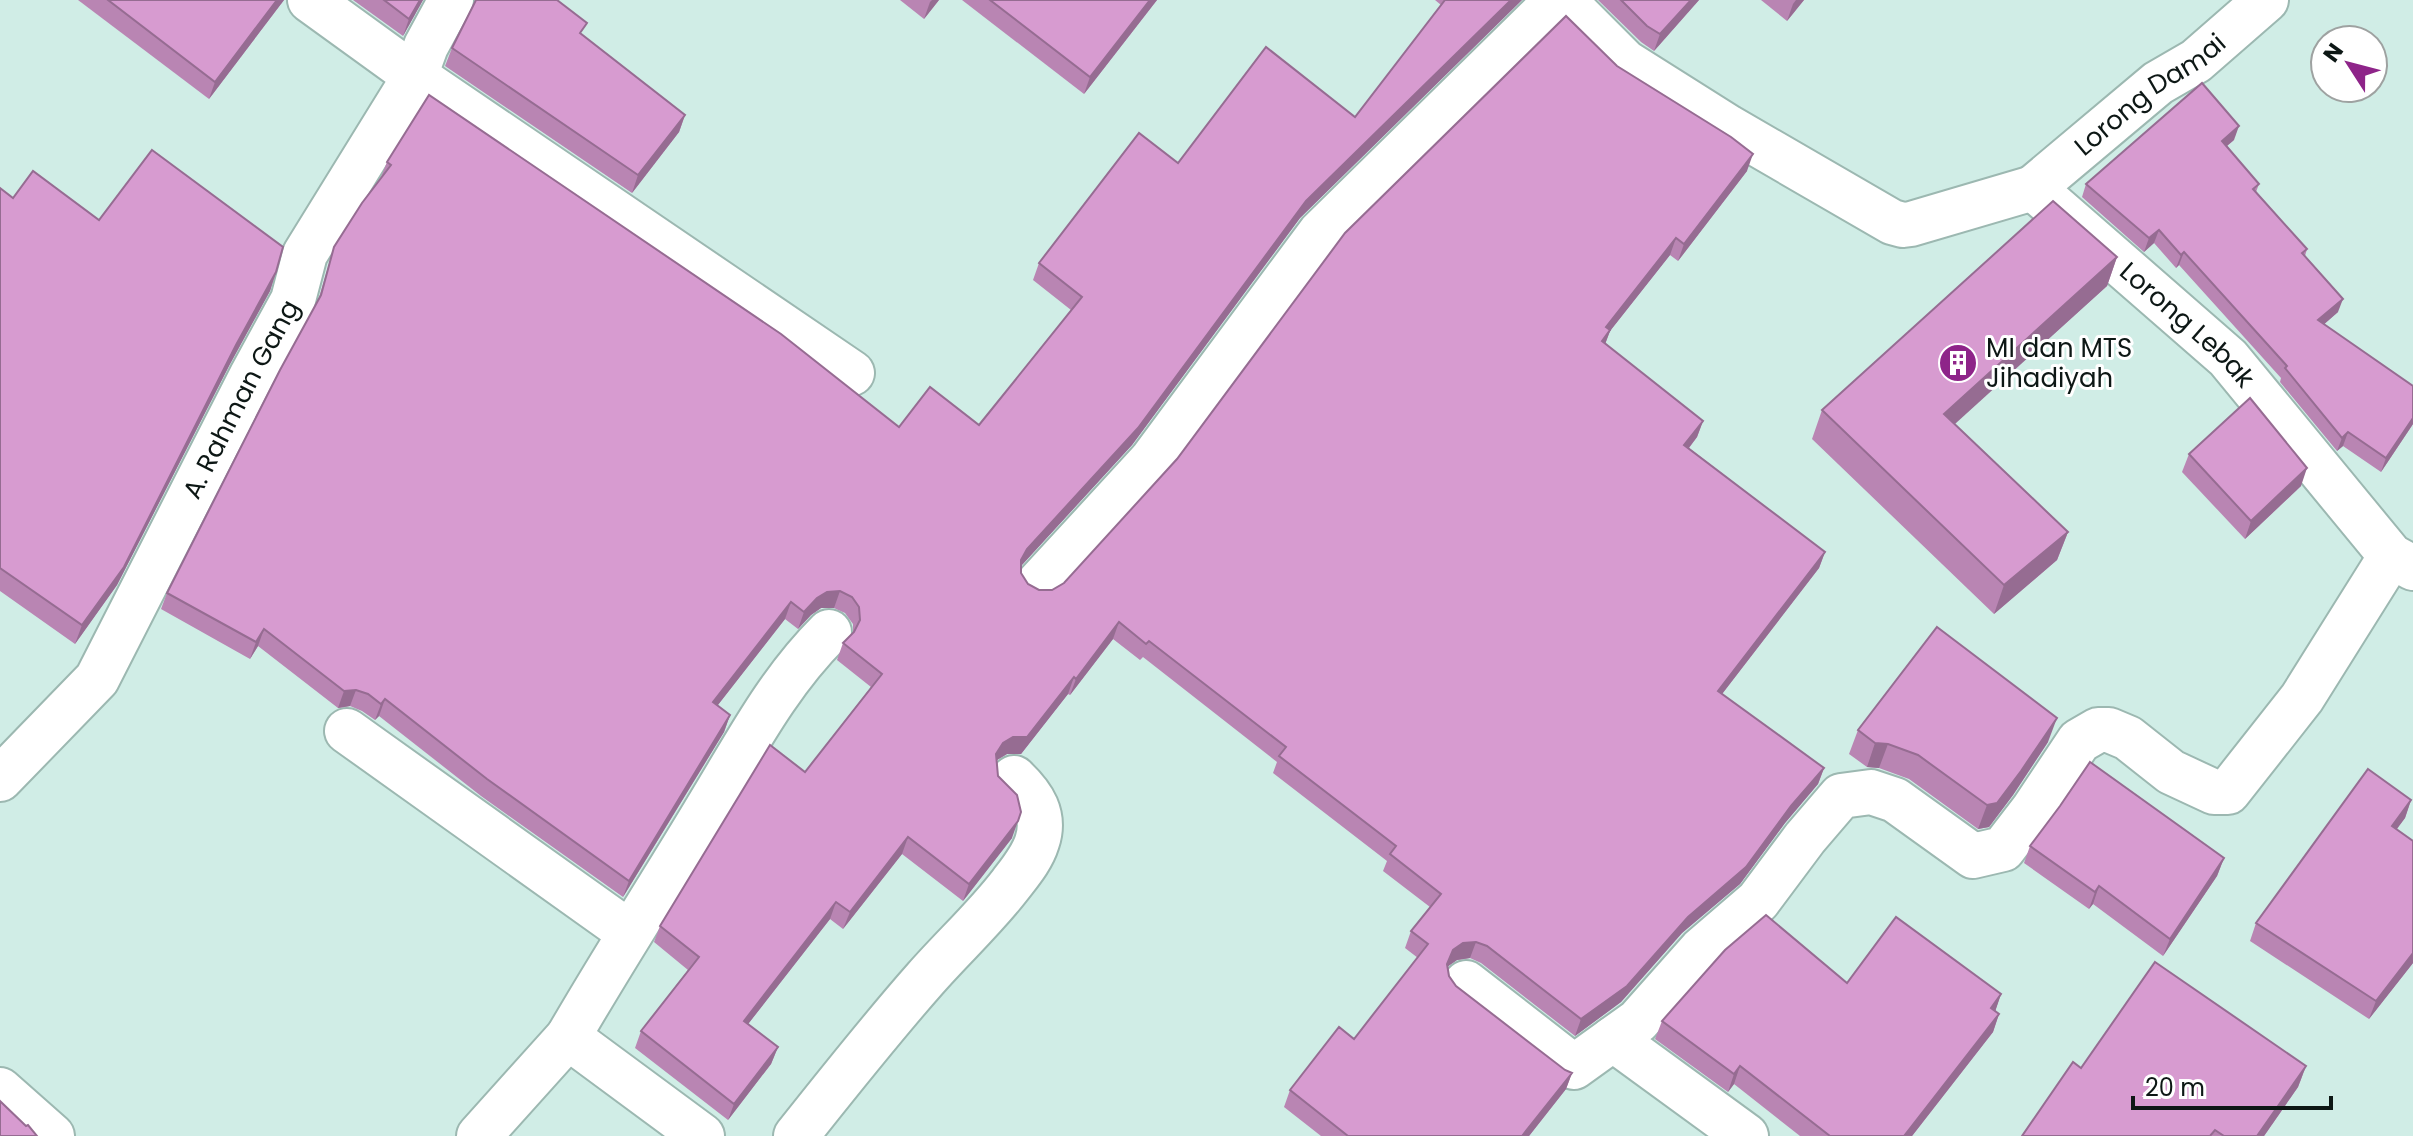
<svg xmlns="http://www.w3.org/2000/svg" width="2413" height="1136" viewBox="0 0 2413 1136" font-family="Poppins,sans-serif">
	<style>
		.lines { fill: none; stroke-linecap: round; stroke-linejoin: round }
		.street-casing { stroke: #9cb8b1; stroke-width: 48 }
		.street { stroke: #fff; stroke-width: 44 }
		.wall { fill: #b985b3 }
		.shaded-wall { fill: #966c92 }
		.building { fill: #d79bd0; stroke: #966c92; stroke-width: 2 }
		.labels { text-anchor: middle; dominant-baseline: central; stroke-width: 6; stroke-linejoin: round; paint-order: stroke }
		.street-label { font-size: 26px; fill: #0d1715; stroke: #fff }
		.poi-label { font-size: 26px; fill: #0d1715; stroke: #fff; text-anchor: start }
	</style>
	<rect width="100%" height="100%" fill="#d0ede6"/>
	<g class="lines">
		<!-- street casing -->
		<g class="street-casing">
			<g id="street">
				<path d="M310,0L415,76L852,373"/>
				<path id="s1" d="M1563,0L1625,62L1728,127L1892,222L1903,225L1911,224L2033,188L2228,358L2391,556L2413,568"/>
				<path id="s2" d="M2033,188L2158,83L2196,61L2266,0"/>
				<path d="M1039,583L1151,461L1320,233L1557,0"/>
				<path d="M347,731L630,933"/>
				<path id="s3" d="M0,779L97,679L252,375L293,300L305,254L415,76L426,46L451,0"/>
				<path d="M1466,983L1574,1067L1638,1021L1701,950L1758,901L1805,838L1841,796L1871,792L1895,800L1973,856L2003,849L2033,810L2079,741L2098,730H2109L2128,738L2171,772L2214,792H2228L2302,698L2391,556"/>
				<path d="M568,1037C613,959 662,884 708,807C746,745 777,684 829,632"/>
				<path d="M1613,1039L1746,1136"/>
				<path d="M0,1090L52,1136"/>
				<path d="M479,1136L568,1037L702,1136"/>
				<path d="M796,1136C838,1083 880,1030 925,979C953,947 985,918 1011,884C1021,871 1032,858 1037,842C1046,815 1033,796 1014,778"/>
			</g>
		</g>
		<!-- street -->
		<use href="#street" class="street"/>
	</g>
	<!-- wall -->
	<g class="wall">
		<path d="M78,0H284L209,99Z"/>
		<path d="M353,0H423L403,36Z"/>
		<path d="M900,0H939L924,19Z"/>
		<path d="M962,0H1157L1084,94Z"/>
		<path d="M1435,0H1522L1300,218L1132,445L1021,566V573L1028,584L1039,590H1052L1064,583L1617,66L1747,171L1678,261L1670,255L1610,331L1605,344L1703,421L1697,437L1689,448L1825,552L1819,568L1722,694L1824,768L1818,784L1785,823L1740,884L1682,933L1621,1002L1575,1036L1481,963L1470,958L1457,960L1448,966L1449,976L1456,986L1565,1070L1572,1073L1566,1089L1529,1136H1321L1284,1107L1290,1090L1354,1039L1418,958L1405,948L1411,931L1430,907L1383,871L1387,861L1273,773L1277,762L1143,657L1140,660L1113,639L1070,695L1068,694L1021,754H1007L997,760L998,776L1012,838L963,901L902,854L843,929L830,919L748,1024L778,1047L771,1064L728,1120L635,1048L641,1031L688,970L654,942L660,926L805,772L871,687L837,660L843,643L853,632V624L845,613L834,608H821L811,615L798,629L785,619L717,706L730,715L724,732L623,897L481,796L379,716L375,720L362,711L350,706L338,708L258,646L250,659L161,609L167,593L318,301L334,247L381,177L387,162L899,427L979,425L1071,310L1033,280L1039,263L1178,163L1355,117L1441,5Z"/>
		<path d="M1598,0H1699L1654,51L1641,42Z"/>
		<path d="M1761,0H1804L1787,21Z"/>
		<path d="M583,36L685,115L679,132L632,193L445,66L452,48Z"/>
		<path d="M2234,140L2227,146L2259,184L2256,192L2307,249L2305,256L2338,312L2324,324L2413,386V424L2381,472L2343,446L2337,451L2280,382L2281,378L2179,265L2176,268L2154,243L2144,252L2082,197L2086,184Z"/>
		<path d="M0,188L13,198L99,220L276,272L270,291L230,364L117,585L75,644L0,591Z"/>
		<path d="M2117,257L2107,286L1954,424L2068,532L2057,560L1994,614L1812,439L1822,410Z"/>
		<path d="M2189,454L2301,486L2245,539L2182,472Z"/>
		<path d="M1858,730L2048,742L2013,795L1989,827L1978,829L1909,779L1879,768L1867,767L1849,754Z"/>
		<path d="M2411,800L2405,818L2396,829L2413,963L2369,1019L2250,941L2256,923Z"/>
		<path d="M2030,846L2224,858L2217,876L2163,956L2093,904L2089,909L2024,863Z"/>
		<path d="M1847,983L2001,994L1995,1011L1999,1014L1993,1032L1912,1136H1800L1734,1084L1728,1092L1655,1039L1662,1021Z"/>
		<path d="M2306,1066L2298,1087L2264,1136H2022L2081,1068Z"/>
	</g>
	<!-- shaded-wall -->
	<g class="shaded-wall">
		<path d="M277,0H284L209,99L215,82Z"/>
		<path d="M420,0H423L403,36L409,19Z"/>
		<path d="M932,0H939L924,19L930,2Z"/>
		<path d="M1150,0H1157L1084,94L1090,77Z"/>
		<path d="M1511,0H1522L1300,218L1132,445L1021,566V560L1027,549L1306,201Z"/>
		<path d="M1691,0H1699L1654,51L1660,34Z"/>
		<path d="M1796,0H1804L1787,21L1793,4Z"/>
		<path d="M685,115L679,132L632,193L638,175Z"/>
		<path d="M2239,126L2234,140L2217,154L2222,141Z"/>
		<path d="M1753,154L1747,171L1678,261L1684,244Z"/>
		<path d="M2159,230L2154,243L2144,252L2149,238Z"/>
		<path d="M1676,238L1670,255L1610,331L1604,347L1596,358L1606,327Z"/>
		<path d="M2184,252L2179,265L2176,268L2181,255Z"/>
		<path d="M2117,257L2107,286L1934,443L1944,414Z"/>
		<path d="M276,272L270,291L230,364L117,585L75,644L82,625Z"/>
		<path d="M2343,299L2338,312L2313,334L2318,320Z"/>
		<path d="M2413,418V424L2381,472L2386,458Z"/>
		<path d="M1703,421L1697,437L1678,462L1684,445Z"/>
		<path d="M2348,432L2343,446L2337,451L2342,438Z"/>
		<path d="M2307,468L2301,486L2245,539L2251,521Z"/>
		<path d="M2068,532L2057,560L1994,614L2004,585Z"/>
		<path d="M1825,552L1819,568L1712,707L1718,691Z"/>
		<path d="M840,591L834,608H821L811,615L798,629L804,612L817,598L827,592Z"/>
		<path d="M791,602L785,619L707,719L713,702Z"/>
		<path d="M1119,622L1113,639L1070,695L1076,679Z"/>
		<path d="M264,629L258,646L250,659L256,642Z"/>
		<path d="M1074,677L1068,694L1021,754H1007L997,760L996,754L1003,743Z"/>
		<path d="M356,690L350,706L338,708L344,691Z"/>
		<path d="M385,699L379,716L375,720L381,704Z"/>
		<path d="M730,715L724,732L623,897L629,881Z"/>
		<path d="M2057,718L2048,742L2013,795L1989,827L1978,829L1987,805Z"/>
		<path d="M1875,743L1888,744L1879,768L1867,767Z"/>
		<path d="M1824,768L1818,784L1785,823L1740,884L1682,933L1621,1002L1575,1036L1581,1019L1791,806Z"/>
		<path d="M2411,800L2405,818L2386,844L2392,826Z"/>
		<path d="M1018,821L1012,838L963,901L969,884Z"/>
		<path d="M908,837L902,854L843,929L850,912Z"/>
		<path d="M2224,858L2217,876L2163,956L2170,939Z"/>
		<path d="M2099,886L2093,904L2089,909L2095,892Z"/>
		<path d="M836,902L830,919L738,1037L744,1021Z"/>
		<path d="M1476,942L1470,958L1457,960L1447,967L1441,980L1453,950L1463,943Z"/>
		<path d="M2413,953V963L2369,1019L2376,1001Z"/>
		<path d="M2001,994L1995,1012L1991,1008Z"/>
		<path d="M1999,1014L1993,1032L1912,1136H1904Z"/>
		<path d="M778,1047L771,1064L728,1120L734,1104Z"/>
		<path d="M1740,1066L1734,1084L1728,1092L1734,1074Z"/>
		<path d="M2306,1066L2298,1087L2264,1136H2257Z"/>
		<path d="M1572,1073L1566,1089L1529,1136H1522Z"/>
	</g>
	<!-- building -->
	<g class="building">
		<path d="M108,0H277L215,82Z"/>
		<path d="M384,0H420L409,19Z"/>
		<path d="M476,0H557L587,23L580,33L685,115L638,175L452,48Z"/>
		<path d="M990,0H1150L1090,77Z"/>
		<path d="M1445,0H1511L1306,201L1138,428L1027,549L1021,560V573L1028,584L1039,590H1052L1064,583L1177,459L1345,233L1566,16L1617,66L1731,137L1753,154L1684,244L1676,238L1606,327L1610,330L1602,341L1703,421L1684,445L1825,552L1718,691L1824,768L1791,806L1746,867L1688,917L1627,986L1581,1019L1487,946L1476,942L1463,943L1453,950L1447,964L1449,976L1456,986L1565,1070L1572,1073L1522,1136H1348L1290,1090L1339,1027L1354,1039L1428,944L1411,931L1441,894L1390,854L1396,846L1279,756L1286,747L1149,641L1146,644L1119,622L1076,679L1074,677L1027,737H1013L1003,743L996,754L998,776L1017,795L1021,812L1018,821L969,884L908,837L850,912L836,902L744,1021L778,1047L734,1104L641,1031L699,957L660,926L770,745L805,772L882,674L843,643L854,632L860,620L859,607L852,597L840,591L827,592L817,598L804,612L791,602L713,702L730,715L629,881L487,779L385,699L381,704L368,694L356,690L344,691L264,629L256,642L167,593L280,370L321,295L334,247L362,203L391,165L387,162L429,95L781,334L899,427L930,387L979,425L1082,297L1039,263L1139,133L1178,163L1266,47L1355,117Z"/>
		<path d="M1621,0H1691L1660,34L1647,26Z"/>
		<path d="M2202,83L2239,126L2222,141L2259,184L2253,189L2307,249L2302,253L2343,299L2318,320L2413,386V418L2386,458L2348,432L2342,438L2285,368L2287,366L2184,252L2181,255L2159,230L2149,238L2086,184Z"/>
		<path d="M152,150L283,247L276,272L236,345L124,567L82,625L0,568V188L13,198L33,171L99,220Z"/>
		<path d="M2053,201L2117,257L1944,414L2068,532L2004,585L1822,410Z"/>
		<path d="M2250,398L2307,468L2251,521L2189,454Z"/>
		<path d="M1937,627L2057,718L2021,771L1997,803L1987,805L1918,755L1888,744L1875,743L1858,730Z"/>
		<path d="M2090,762L2224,858L2170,939L2099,886L2095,892L2030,846L2060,806Z"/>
		<path d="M2368,769L2411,800L2392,826L2413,841V953L2376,1001L2256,923Z"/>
		<path d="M1766,915L1847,983L1896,917L2001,994L1991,1008L1999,1014L1904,1136H1830L1740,1066L1734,1074L1662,1021L1725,950Z"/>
		<path d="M2155,962L2306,1066L2257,1136H2224L2215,1130L2210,1136H2022L2073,1062L2081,1068Z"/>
		<path d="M0,1101L26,1126L28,1125L37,1136H0Z"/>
	</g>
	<!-- icons -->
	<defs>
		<g id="building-disc" transform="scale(2)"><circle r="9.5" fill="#8e2489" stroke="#fff"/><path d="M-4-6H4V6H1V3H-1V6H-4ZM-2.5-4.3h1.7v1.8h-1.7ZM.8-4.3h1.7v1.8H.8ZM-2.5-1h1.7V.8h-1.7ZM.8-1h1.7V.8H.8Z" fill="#fff"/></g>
	</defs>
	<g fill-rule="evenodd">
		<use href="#building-disc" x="1958" y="363"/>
	</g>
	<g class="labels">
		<!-- street labels -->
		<g class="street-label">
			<text stroke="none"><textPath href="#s2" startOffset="150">Lorong Damai</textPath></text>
			<text stroke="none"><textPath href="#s1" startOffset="752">Lorong Lebak</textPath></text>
			<text stroke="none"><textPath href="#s3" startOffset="454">A. Rahman Gang</textPath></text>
		</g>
		<!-- poi labels -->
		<g class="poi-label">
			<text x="1986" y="348">MI dan MTS<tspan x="1986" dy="30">Jihadiyah</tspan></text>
		</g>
	</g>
	<!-- north arrow -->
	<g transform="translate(2349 64) rotate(306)"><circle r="38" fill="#ffffff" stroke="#9ea2a1" stroke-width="2"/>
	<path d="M0-6L14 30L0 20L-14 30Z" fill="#8e2489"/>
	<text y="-12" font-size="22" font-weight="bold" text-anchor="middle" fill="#0d1715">N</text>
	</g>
	<!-- scale -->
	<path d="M2133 1096v12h198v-12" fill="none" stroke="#0d1715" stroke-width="4"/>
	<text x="2145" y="1096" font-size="24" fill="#0d1715" stroke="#ffffff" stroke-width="6" paint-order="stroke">20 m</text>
</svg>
